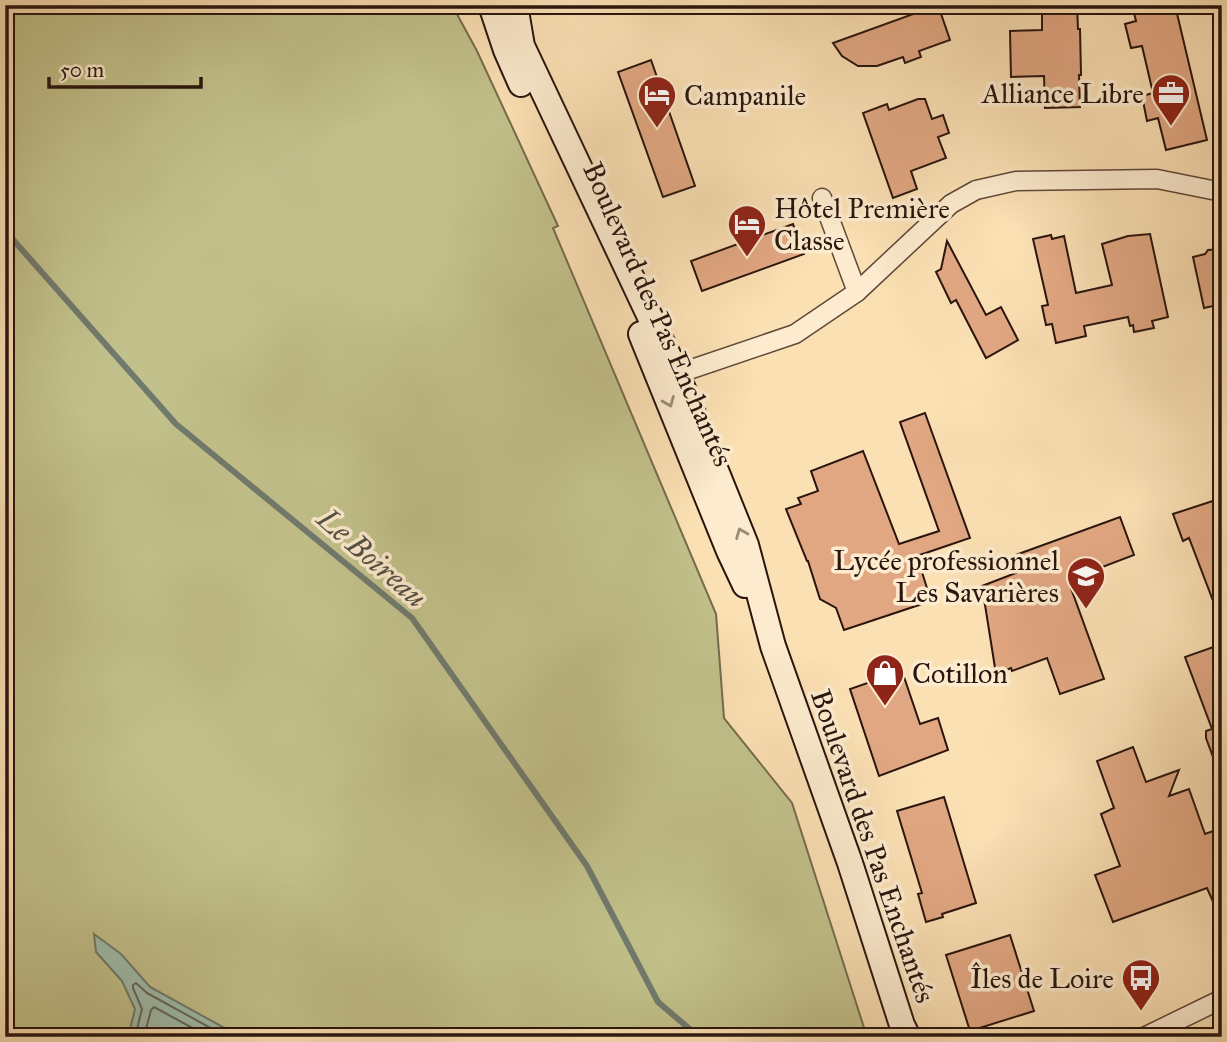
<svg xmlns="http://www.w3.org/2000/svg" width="1227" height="1042" viewBox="0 0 1227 1042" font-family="'IM FELL Great Primer',serif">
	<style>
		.green { fill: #c2c18b; stroke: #766b4c; stroke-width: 2 }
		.water { fill: #9fbdac; stroke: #707a6d; stroke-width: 2 }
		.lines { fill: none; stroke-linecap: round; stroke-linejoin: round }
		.shore { stroke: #64695d; stroke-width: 2 }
		.stream { stroke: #707a6d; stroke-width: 6 }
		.building { fill: #e1a782; stroke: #29150e; stroke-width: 2 }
		.minor-casing { stroke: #5e4838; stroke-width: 21 }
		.secondary-casing { stroke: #29150e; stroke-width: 28 }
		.minor { stroke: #fcebce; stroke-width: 18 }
		.secondary { stroke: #fcebce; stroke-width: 24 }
		.oneway { stroke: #9d8b78 }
		.labels { text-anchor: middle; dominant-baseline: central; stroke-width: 7; stroke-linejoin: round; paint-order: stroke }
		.poi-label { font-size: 28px; fill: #29150e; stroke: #fcebce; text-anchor: end }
		.street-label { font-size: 28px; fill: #29150e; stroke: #fcebce }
		.water-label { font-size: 30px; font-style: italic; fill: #525045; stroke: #fcebce }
	</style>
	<rect width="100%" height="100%" fill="#fbe0b4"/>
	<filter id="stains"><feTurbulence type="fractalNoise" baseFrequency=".00286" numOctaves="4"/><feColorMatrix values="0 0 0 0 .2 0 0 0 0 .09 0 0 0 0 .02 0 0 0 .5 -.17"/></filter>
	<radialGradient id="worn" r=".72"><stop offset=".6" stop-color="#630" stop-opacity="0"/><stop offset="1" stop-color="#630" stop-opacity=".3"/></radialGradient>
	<!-- green -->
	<path class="green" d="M5,5H452L477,51L558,226L553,228L716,614L724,718L792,803L867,1037H5Z"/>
	<!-- water -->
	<path class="water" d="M94,934L121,954L150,987L241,1037H128L135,1009L122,981L96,952Z"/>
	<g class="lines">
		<!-- shore -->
		<g class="shore">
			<path d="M135,1037L142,1009L133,988V985L136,983L147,993L227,1037"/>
			<path d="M144,1037L151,1010L154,1007L209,1037"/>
		</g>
		<!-- stream -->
		<path class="stream" d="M5,227L8,234L176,424L412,618L587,866L658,1002L699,1037"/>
	</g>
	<!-- building -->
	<g class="building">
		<path d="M938,5L950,40L919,51L921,57L905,63L903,57L877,66H858L842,56L833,43Z"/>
		<path d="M1042,5H1077L1078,29H1080L1081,75H1079L1080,107L1045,108L1044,76L1011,77L1010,31L1042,30Z"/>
		<path d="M1132,5H1175L1207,140L1166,150L1158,118L1147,121L1142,96L1153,93L1142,46L1131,48L1125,24L1136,21Z"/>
		<path d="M651,60L695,186L663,197L618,72Z"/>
		<path d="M918,99H925L932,119L943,115L949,133L938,137L946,158L911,171L917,189L893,198L863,113L887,104L889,110Z"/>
		<path d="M793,224L804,254L702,291L691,261Z"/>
		<path d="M1150,234L1168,317L1152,321L1154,328L1134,332L1133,325L1130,326L1128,317L1084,326L1086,336L1056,343L1052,324L1046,325L1042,306L1048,305L1033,239L1051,235L1052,239L1064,236L1076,293L1112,285L1102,244L1128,236Z"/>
		<path d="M947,241L986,315L1001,307L1018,340L986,358L956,300L951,303L936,272L941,269Z"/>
		<path d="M1222,249V304L1204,308L1193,257L1205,254L1208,250Z"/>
		<path d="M925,413L970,538L917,556L931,601L844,630L836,608L820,599L808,561H807L786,509L801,504L798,498L818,491L811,471L863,451L899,544L939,531L900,422Z"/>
		<path d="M1222,498V619H1220L1189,538L1183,541L1173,514Z"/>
		<path d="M1120,517L1134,555L1068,580L1104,679L1060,694L1047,658L1012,671L1011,668L996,674L982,586L1016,573L1010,557Z"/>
		<path d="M1222,644V775L1220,776L1206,738V731L1212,729L1185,657Z"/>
		<path d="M902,671L920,724L938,718L948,750L879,776L850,689Z"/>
		<path d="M1133,747L1146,782L1179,770L1169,796L1189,789L1205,834L1222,828V922L1207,888L1113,922L1095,875L1120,866L1101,814L1114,808L1097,761Z"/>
		<path d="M944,797L976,903L942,914L943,917L926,922L918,894L922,893L897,811Z"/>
		<path d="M1010,935L1034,1011L970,1031L946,955Z"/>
	</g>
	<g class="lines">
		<!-- minor casing -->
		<g class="minor-casing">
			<g id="minor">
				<path d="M822,198L857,292"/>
				<path d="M677,374L795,334L857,292L951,204L976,190L1016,181L1157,179L1222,192"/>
				<path d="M1144,1037L1222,999"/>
			</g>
		</g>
		<!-- secondary casing -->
		<g class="secondary-casing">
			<g id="secondary">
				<path d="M491,5L506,50L521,84"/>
				<path d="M515,5L522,46L677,374L746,545L773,646L850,863L902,1025L908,1037"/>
				<path d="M641,334L729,551L745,585"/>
			</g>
		</g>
		<!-- minor -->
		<use href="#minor" class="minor"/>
		<!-- secondary -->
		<use href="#secondary" class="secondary"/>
	</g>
	<!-- one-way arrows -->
	<defs><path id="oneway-chevron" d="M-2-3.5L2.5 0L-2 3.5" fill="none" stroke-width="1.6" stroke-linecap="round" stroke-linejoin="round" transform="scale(1.75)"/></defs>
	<g class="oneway">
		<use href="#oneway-chevron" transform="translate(669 402) rotate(68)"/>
		<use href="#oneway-chevron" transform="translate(741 533) rotate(-112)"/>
	</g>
	<!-- icons -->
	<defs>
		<g id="office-pin" transform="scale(2.0125)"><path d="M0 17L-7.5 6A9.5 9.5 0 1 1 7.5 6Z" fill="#8f2418" stroke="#fcebce"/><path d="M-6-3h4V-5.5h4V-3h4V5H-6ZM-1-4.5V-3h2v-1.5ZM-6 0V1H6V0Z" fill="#fff"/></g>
		<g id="hotel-pin" transform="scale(2.0125)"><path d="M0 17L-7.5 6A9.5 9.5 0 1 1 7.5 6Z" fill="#8f2418" stroke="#fcebce"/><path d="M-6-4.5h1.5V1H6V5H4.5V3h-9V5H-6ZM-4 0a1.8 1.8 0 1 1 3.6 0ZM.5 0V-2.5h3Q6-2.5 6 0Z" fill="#fff"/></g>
		<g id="school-pin" transform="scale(2.0125)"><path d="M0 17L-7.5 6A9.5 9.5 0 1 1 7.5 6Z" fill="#8f2418" stroke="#fcebce"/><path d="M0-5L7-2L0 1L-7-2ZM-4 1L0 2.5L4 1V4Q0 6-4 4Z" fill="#fff"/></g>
		<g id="shop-pin" transform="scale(2.0125)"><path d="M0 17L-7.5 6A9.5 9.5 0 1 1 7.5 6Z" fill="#8f2418" stroke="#fcebce"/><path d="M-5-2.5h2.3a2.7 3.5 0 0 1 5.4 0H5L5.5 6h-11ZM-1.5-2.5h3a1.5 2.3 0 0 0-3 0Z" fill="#fff"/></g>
		<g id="bus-pin" transform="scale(2.0125)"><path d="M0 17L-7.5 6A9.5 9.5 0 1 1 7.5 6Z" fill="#8f2418" stroke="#fcebce"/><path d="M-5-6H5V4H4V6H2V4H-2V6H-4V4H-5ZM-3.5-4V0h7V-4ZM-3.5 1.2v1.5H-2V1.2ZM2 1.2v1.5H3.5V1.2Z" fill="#fff"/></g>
	</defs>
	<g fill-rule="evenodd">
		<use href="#office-pin" x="1171" y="93"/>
		<use href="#hotel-pin" x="657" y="95"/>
		<use href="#hotel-pin" x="747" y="224"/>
		<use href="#school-pin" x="1086" y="576"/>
		<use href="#shop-pin" x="885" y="673"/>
		<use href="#bus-pin" x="1141" y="978"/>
	</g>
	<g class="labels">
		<!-- poi labels -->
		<g class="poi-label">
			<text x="1144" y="93">Alliance Libre</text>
			<text x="684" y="95" text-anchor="start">Campanile</text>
			<text x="774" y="208" text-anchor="start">Hôtel Première<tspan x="774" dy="32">Classe</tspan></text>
			<text x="1059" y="560">Lycée professionnel<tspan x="1059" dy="32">Les Savarières</tspan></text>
			<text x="912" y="673" text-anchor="start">Cotillon</text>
			<text x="1114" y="978">Îles de Loire</text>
		</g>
		<!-- street labels -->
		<g class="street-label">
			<text transform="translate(658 314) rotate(66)">Boulevard des Pas Enchantés</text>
			<text transform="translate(873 846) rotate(71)">Boulevard des Pas Enchantés</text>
		</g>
		<!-- water labels -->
		<g class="water-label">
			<text transform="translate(372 558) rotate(41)">Le Boireau</text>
		</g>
	</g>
	<!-- margin -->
	<rect width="1227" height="1042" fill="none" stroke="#fbe0b4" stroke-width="28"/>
	<rect x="7" y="7" width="1213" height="1028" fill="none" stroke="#29150e" stroke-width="3.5"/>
	<rect x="14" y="14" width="1199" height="1014" fill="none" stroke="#29150e" stroke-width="2"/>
	<!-- scale -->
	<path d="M49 77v10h152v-10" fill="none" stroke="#29150e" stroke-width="3.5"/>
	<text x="60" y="77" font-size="21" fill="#29150e" stroke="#fcebce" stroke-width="5" paint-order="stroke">50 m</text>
	<rect width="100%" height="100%" filter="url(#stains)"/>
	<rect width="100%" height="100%" fill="url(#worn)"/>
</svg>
